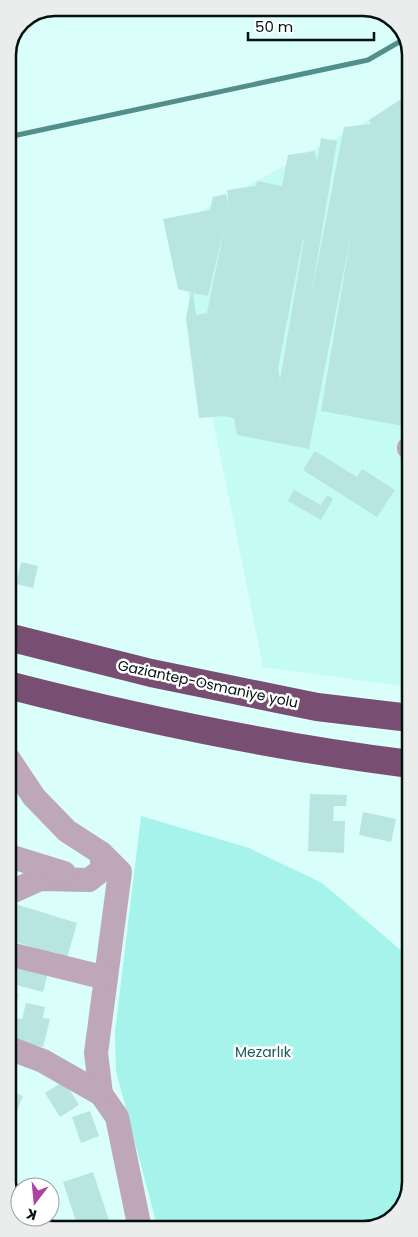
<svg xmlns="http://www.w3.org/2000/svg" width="418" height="1237" viewBox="0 0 418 1237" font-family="Poppins,sans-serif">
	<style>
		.built { fill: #c4fbf5 }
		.green { fill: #a5f3eb }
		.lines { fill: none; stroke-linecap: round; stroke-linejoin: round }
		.stream { stroke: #538f8a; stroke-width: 5 }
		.building { fill: #b8e5e0; fill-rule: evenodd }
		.minor { stroke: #bda7b9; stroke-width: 24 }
		.highway { stroke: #794e73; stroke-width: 28 }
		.labels { text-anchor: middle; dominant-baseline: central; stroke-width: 5; stroke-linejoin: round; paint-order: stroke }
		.street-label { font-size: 14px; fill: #02100f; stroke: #fff }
		.park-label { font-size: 14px; fill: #175b56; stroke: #fff }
		.rim { fill: none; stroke: #02100f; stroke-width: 2.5 }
	</style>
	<rect width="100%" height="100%" fill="#dafefa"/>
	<!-- built -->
	<path class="built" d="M409,98L410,687L263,667L174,226Z"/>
	<!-- green -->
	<path class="green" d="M141,816L249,848L322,883L410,958V1182L401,1211L375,1228L158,1229L116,1071L115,1032Z"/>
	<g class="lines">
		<!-- stream -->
		<path class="stream" d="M8,137L368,60L406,38"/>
	</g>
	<!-- building -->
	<g class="building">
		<path d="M409,94V427L321,411L352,229L309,449L237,435L234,418L223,416L199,418L186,318L191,292L178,289L163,219L210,210L213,197L226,194L229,205L227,190L256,186L257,181L282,186L288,155L315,151L317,162L321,138L337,141L311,297L344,127L371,124L369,120ZM225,224L207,313L196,315L193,293L208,296ZM303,239H304L280,380L278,368Z"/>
		<path d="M315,451L357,477L362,469L395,490L377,517L303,470Z"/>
		<path d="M294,490L321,505L327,495L333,499L321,520L288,501Z"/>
		<path d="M406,547L410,548V566L403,565Z"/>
		<path d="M21,562L38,566L33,588L16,584Z"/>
		<path d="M310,794L347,795L346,806H334L333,821H345L344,853L308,851Z"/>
		<path d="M363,812L396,819L391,842L359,835Z"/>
		<path d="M9,902L77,923L67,958L9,940Z"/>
		<path d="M19,961L49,969L43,992L12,984Z"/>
		<path d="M9,991L19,994L15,1007L9,1005Z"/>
		<path d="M26,1003L45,1007L43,1018L50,1019L43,1047L10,1039L14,1018L22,1019Z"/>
		<path d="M64,1081L79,1105L60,1117L45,1093Z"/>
		<path d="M9,1090L23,1096L12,1123L9,1121Z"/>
		<path d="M90,1111L99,1136L81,1143L72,1117Z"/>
		<path d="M93,1172L112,1229H84L83,1226L78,1227L63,1182Z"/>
		<path d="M20,1193V1207L13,1201Z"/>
		<path d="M32,1217H46L41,1224Z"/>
	</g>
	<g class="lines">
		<!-- minor -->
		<g class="minor">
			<path d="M409,448L410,449"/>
			<path d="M8,758L34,797L67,831L101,853L103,869L89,880L40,879L9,893"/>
			<path d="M101,853L120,872L96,1053L101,1094L117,1117L140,1229"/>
			<path d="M9,856L64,873"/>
			<path d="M9,954L106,978"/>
			<path d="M9,1048L43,1061L101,1094"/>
		</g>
		<!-- highway -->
		<g class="highway">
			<path d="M8,637L151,673L317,707L410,718"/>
			<path d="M8,685C140,719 275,747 410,764"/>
		</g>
	</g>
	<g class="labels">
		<!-- street labels -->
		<g class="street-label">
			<text transform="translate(208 684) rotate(12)">Gaziantep-Osmaniye yolu</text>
		</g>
		<!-- park labels -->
		<g class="park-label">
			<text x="263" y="1052">Mezarlık</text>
		</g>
	</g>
	<!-- crop -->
	<path d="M0 0H418V1237H0ZM55 16H363A39 39 0 0 1 402 55V1182A39 39 0 0 1 363 1221H55A39 39 0 0 1 16 1182V55A39 39 0 0 1 55 16Z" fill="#ebecec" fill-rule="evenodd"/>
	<path class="rim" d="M55 16H363A39 39 0 0 1 402 55V1182A39 39 0 0 1 363 1221H55A39 39 0 0 1 16 1182V55A39 39 0 0 1 55 16Z"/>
	<!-- north arrow -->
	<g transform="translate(35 1202) rotate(196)"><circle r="24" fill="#ffffff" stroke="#9a9f9f"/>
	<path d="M0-4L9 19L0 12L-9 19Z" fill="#ad42a2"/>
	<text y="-8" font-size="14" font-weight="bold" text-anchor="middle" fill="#02100f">K</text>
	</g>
	<!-- scale -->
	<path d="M248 32v8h126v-8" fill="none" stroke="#02100f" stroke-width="2.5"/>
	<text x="255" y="32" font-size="15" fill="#02100f" stroke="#ffffff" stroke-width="4" paint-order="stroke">50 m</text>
</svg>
